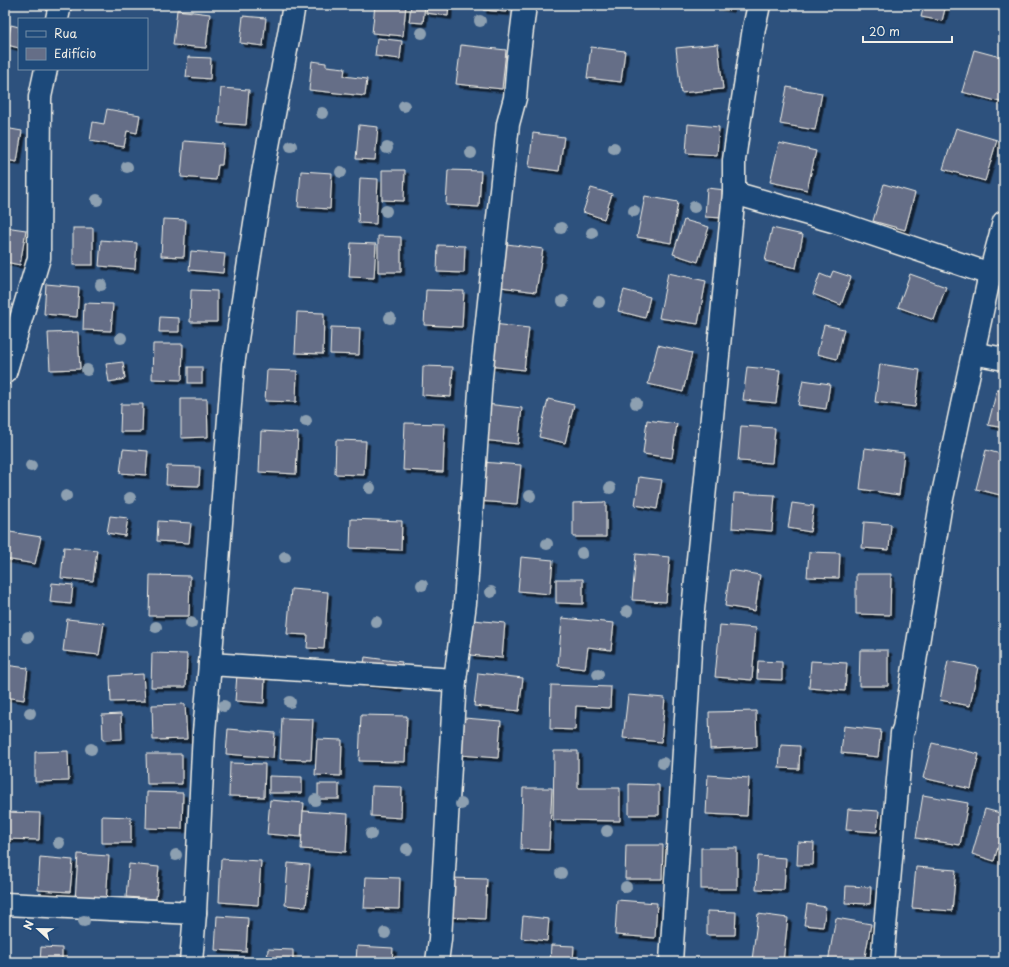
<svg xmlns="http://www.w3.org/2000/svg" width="1009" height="967" viewBox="0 0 1009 967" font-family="'Playpen Sans',sans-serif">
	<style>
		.building { fill: #656e87; stroke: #f4f1e8; filter: url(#shadow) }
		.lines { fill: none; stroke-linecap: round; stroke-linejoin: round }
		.minor-casing { stroke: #f4f1e8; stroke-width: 25 }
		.minor { stroke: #1f4a7a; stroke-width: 22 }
		.tree { fill: #8da0b1 }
	</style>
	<defs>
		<filter id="shadow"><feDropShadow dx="3.5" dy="3.5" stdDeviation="0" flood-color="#0009"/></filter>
	</defs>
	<rect width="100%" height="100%" fill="#2d517d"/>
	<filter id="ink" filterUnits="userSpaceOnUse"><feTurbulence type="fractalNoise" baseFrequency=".025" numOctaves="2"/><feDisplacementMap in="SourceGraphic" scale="8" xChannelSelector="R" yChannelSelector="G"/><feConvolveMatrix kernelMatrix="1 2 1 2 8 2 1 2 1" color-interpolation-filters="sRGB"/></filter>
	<g filter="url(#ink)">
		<!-- building -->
		<g class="building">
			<path d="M375,5H406L403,36L372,33Z"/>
			<path d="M411,5H425L423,23L409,22Z"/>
			<path d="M427,5H449L448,16L426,13Z"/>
			<path d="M484,5H506V12L483,10Z"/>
			<path d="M710,5H731L730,9Z"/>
			<path d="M924,5H946L942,21L921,17Z"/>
			<path d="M177,10L210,14L206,48L173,45Z"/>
			<path d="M243,16L266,18L263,46L240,43Z"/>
			<path d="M11,25L19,27V48L7,45Z"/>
			<path d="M377,38L402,41L400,59L375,56Z"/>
			<path d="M718,44L723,89L681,93L676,48Z"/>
			<path d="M461,45L506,50L502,89L456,84Z"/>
			<path d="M591,47L625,51L621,82L587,78Z"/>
			<path d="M974,50L1004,58V103L962,92Z"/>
			<path d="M188,57L211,58L210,79L186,77Z"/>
			<path d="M312,61L326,63V66L345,68L344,76L367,79L365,96L309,90Z"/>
			<path d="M787,87L822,93L815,130L780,124Z"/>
			<path d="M221,88L249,90L246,125L218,123Z"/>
			<path d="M107,109L140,115L137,133L127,131L124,147L90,141L93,122L104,124Z"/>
			<path d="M688,124L719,127L717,155L686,153Z"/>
			<path d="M359,125L378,127L375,160L356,159Z"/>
			<path d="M5,128L22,131L17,162L5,160Z"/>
			<path d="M956,128L997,140L985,181L943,169Z"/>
			<path d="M533,133L564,137L559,171L529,167Z"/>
			<path d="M184,141L224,144L222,165H218L216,180L181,177Z"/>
			<path d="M779,143L816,151L807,190L770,182Z"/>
			<path d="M382,170H405L404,201L382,200Z"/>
			<path d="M448,170L481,171L479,207L446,205Z"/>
			<path d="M301,171L332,173L330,209L298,207Z"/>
			<path d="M360,178L378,179L376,224L358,223Z"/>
			<path d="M884,184L915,193L905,230L873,221Z"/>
			<path d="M591,188L612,194L604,219L583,212Z"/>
			<path d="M707,188L726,190L723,218L705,217Z"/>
			<path d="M645,196L678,202L671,243L637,237Z"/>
			<path d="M163,219L186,220L184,257L161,256Z"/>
			<path d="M684,220L709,227L698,262L673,254Z"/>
			<path d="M5,227L26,230L20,265L5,262Z"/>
			<rect x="73" y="228" width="20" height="37"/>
			<path d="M772,228L803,235L796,268L765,261Z"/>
			<path d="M378,236L401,237V272H378Z"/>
			<path d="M101,240L137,243L135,269L99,266Z"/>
			<path d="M351,243L376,244L374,278L349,277Z"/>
			<path d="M507,244L543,249L536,292L501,287Z"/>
			<path d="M438,245L465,246L464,273L437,272Z"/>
			<path d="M191,251L225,254L223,273L189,270Z"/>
			<path d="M833,271L851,277L841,305L813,294L820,274L830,278Z"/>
			<path d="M668,273L706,281L698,324L659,318Z"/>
			<path d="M910,274L946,287L934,320L898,307Z"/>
			<path d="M46,284L79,287L77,317L44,314Z"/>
			<path d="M191,290L217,291V322H190Z"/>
			<path d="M426,290L464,291L462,327L424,325Z"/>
			<path d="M624,290L650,297L645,318L618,311Z"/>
			<path d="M84,303L113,304L111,331L83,330Z"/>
			<path d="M297,312L324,313L323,354L295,353Z"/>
			<path d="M160,317L179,318V332H159Z"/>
			<path d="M493,324L529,328L524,370L488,366Z"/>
			<path d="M824,325L844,329L837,359L817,354Z"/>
			<path d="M331,327L360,328L359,355L330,354Z"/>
			<path d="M78,332L80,369L50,370L48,333Z"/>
			<path d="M153,344H183L182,380L152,379Z"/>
			<path d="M658,345L692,353L683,392L648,384Z"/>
			<path d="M123,362L125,379L109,382L106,364Z"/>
			<path d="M880,364L920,370L915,407L875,402Z"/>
			<path d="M423,366L453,367L451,397L422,395Z"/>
			<rect x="188" y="367" width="14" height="16"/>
			<path d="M747,367L780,370L776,403L743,400Z"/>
			<path d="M267,370L297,371L296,402L265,401Z"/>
			<path d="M803,380L830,384L826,409L798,405Z"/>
			<path d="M997,390L1004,391V428L988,425Z"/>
			<path d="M181,399H207L208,437L181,438Z"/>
			<path d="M548,399L574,405L565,443L539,437Z"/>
			<path d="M121,404H143L142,432H120Z"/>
			<path d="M486,404L522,408L518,444L482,440Z"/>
			<path d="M647,420L677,424L672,458L643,454Z"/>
			<path d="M405,423L445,424L443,472L403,470Z"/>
			<path d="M741,426L775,428L772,463L738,461Z"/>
			<path d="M261,431L298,433L296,474L259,472Z"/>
			<path d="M336,440L366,441L364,475L335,474Z"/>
			<path d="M865,448L904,453L899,495L860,489Z"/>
			<path d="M123,449L148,451L146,475L120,473Z"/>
			<path d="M986,450L1004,455V496L976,489Z"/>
			<path d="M481,462L521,465L517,504L477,501Z"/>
			<path d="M167,466L200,467L199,486L166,485Z"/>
			<path d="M639,477L662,480L657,509L635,505Z"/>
			<path d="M734,493L775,495L772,531L732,528Z"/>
			<path d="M606,502V537H573V503Z"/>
			<path d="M792,503L814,506L810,532L788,528Z"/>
			<path d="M110,516L128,518L125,536L107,533Z"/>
			<path d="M351,519L402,521L401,550L350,548Z"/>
			<path d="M158,521L191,523L189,543L157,541Z"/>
			<path d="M864,522L891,524L889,550L862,548Z"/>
			<path d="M10,532L41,537L35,564L5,559Z"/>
			<path d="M64,547L97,550L93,581L61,578Z"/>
			<path d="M809,552L840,553L839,578L807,577Z"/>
			<path d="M636,554L670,557L666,602L632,600Z"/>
			<path d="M521,557L553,560L550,594L518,591Z"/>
			<path d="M730,570L760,575L755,611L725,606Z"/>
			<path d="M856,574H891L890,615L856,614Z"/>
			<path d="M150,575L190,576L189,616H149Z"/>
			<path d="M556,579H583V604L556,603Z"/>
			<path d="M52,583L73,585L71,604L50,602Z"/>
			<path d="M291,589L328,592L324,649L307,648L308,635L287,634Z"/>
			<path d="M562,618L614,623L611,650L588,647L585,669L558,666Z"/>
			<path d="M67,619L104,623L99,655L63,651Z"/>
			<path d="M473,620L505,623L502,658L470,655Z"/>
			<path d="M720,625L756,628L752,680L715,677Z"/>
			<path d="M860,650H888V686H859Z"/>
			<path d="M152,653L187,654L186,687H151Z"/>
			<path d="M365,657L402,662L398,688L361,683Z"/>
			<path d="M758,661L782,662V680L757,679Z"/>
			<path d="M811,661L847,663L845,691L809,688Z"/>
			<path d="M948,661L978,667L970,706L940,700Z"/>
			<path d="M5,665L28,668L24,700L5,697Z"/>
			<path d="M478,673L523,678L519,711L474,706Z"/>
			<path d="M143,674L145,701L111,702L110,676Z"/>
			<path d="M237,674L265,675L264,703L235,701Z"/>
			<path d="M551,685L611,687L610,708L576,706L575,730L550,729Z"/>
			<path d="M628,695L665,698L661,742L623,738Z"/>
			<path d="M185,704L187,739L153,740L152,705Z"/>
			<path d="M756,711L757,747L710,749L709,712Z"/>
			<path d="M121,714L122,739L103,740L102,715Z"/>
			<path d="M361,715L407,716L405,762L359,761Z"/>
			<path d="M282,718L313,719L311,760L280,759Z"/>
			<path d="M464,718L501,721L498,758L460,755Z"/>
			<path d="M844,726L881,730L878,757L841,753Z"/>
			<path d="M228,729L275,733L273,758L226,754Z"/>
			<path d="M317,739L342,740L341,776L315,775Z"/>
			<path d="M932,743L979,754L971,789L923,778Z"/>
			<path d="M781,745L800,746L799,769L779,768Z"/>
			<path d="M68,751L69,781L35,782V752Z"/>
			<path d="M554,751H578V788H620V821L553,820Z"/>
			<path d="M146,754H182V784H147Z"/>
			<path d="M230,763L265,764L264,797L229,796Z"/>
			<path d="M708,775L749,778L747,816L706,814Z"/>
			<path d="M269,776L302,777V793H269Z"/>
			<rect x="318" y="784" width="21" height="15"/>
			<path d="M629,784L659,785V815H629Z"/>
			<path d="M372,786L402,787L401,818L371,816Z"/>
			<path d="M523,788H552L549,850L521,849Z"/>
			<path d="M147,792L183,793L182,829L146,828Z"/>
			<path d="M923,795L968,803L960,845L916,838Z"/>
			<path d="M270,800L304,803L301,837L267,834Z"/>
			<path d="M848,809L879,811L877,832L846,830Z"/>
			<path d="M985,809L1004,814V827L994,861L972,854Z"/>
			<path d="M303,811L348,814L346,852L301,849Z"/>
			<path d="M5,812L40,813L39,840L5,839Z"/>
			<path d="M102,816L131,817V843H102Z"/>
			<path d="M798,842L814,843L813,865H797Z"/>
			<path d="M626,845H663L662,879H625Z"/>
			<rect x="701" y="848" width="36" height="41"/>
			<path d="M78,854L109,856L106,903L75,901Z"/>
			<path d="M758,856L786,858L784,890L756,889Z"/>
			<path d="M40,857L73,860L70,892L38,890Z"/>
			<path d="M221,859L261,861L258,905L219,902Z"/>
			<path d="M288,863L310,865L306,907L285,905Z"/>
			<path d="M129,864L159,867L156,899L126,897Z"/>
			<path d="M916,867L956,870L952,911L912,908Z"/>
			<path d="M366,877L400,878L399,909L364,908Z"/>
			<path d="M450,878L487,879L485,919L448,917Z"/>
			<path d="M846,886L871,887L870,904L845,903Z"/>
			<path d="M617,900L657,903L655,938L615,935Z"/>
			<path d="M807,904L826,907L823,927L804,925Z"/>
			<path d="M707,911L736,912L735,935H707Z"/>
			<path d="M758,914L788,918L783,962H769L752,960Z"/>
			<path d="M217,916L248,918L246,952L215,950Z"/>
			<path d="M523,916L549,919L547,941L521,938Z"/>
			<path d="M836,918L871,924L864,962H828Z"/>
			<path d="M551,945L574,946L573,962H550Z"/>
			<path d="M357,946L393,948L392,962H356Z"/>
			<path d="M41,947L62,948V962H40Z"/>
			<path d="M268,949L293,950V962H267Z"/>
		</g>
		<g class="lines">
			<!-- minor casing -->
			<g class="minor-casing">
				<g id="minor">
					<path d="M57,19L60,5"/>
					<path d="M734,193L836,222L990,274"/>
					<path d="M973,353L1004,359"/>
					<path d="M5,373L39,258L40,97L46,69"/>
					<path d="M210,664L455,680"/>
					<path d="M5,904L195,913"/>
					<path d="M191,962L195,913L204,732L212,641L233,365L262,178L289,34L294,5"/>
					<path d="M437,962L440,939L455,680L465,603L481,377L508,124L515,98L518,61L525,5"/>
					<path d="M671,962L692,620L734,193V160L739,125L754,28L759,5"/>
					<path d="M882,962L902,733L904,728L941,503L990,274L1004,222"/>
				</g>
			</g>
			<!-- minor -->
			<use href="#minor" class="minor"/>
		</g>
		<!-- trees -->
		<g class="tree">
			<circle cx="480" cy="21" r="6"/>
			<circle cx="422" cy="33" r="6"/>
			<circle cx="404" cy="106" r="6"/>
			<circle cx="322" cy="113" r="6"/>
			<circle cx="291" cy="146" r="6"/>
			<circle cx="387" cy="148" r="6"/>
			<circle cx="614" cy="148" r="6"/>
			<circle cx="471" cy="153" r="6"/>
			<circle cx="127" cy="167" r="6"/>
			<circle cx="341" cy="172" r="6"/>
			<circle cx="97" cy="200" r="6"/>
			<circle cx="694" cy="207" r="6"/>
			<circle cx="386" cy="211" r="6"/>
			<circle cx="634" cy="211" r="6"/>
			<circle cx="561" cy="228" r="6"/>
			<circle cx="592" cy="233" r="6"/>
			<circle cx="101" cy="285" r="6"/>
			<circle cx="563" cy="301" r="6"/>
			<circle cx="599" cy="302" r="6"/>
			<circle cx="390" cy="318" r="6"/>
			<circle cx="121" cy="338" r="6"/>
			<circle cx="87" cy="370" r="6"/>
			<circle cx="636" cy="403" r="6"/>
			<circle cx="306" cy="421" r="6"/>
			<circle cx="31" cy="466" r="6"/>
			<circle cx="370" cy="488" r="6"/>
			<circle cx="610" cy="488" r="6"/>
			<circle cx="66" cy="496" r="6"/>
			<circle cx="530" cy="496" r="6"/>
			<circle cx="130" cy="498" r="6"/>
			<circle cx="547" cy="544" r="6"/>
			<circle cx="582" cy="553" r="6"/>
			<circle cx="285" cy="557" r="6"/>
			<circle cx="422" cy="585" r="6"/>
			<circle cx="491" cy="592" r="6"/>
			<circle cx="627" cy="611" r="6"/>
			<circle cx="376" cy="622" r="6"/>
			<circle cx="191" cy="623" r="6"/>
			<circle cx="156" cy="627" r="6"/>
			<circle cx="28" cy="637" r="6"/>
			<circle cx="598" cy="674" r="6"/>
			<circle cx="290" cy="702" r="6"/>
			<circle cx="224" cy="706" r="6"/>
			<circle cx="30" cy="713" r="6"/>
			<circle cx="91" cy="749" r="6"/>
			<circle cx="663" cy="763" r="6"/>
			<circle cx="315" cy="800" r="6"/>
			<circle cx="461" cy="804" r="6"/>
			<circle cx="607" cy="831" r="6"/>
			<circle cx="371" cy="834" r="6"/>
			<circle cx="59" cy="843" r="6"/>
			<circle cx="407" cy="849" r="6"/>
			<circle cx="176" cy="855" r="6"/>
			<circle cx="561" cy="873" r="6"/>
			<circle cx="626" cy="887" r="6"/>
			<circle cx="84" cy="921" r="6"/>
			<circle cx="385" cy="933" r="6"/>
		</g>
	</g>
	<!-- margin -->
	<rect width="1009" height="967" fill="none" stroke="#1f4a7a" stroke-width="20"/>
	<rect x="10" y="10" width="989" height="947" fill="none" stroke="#f4f1e8" stroke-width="1.5" filter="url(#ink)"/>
	<!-- legend -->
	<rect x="18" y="18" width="130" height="52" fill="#1f4a7a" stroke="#748da6"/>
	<rect x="26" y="31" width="20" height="6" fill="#1f4a7a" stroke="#748da6"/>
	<text x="54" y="38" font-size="12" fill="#f4f1e8">Rua</text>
	<rect x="26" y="48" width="20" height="12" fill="#656e87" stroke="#748da6"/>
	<text x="54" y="58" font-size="12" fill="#f4f1e8">Edifício</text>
	<!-- north arrow -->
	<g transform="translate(38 929) rotate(292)" stroke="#1f4a7a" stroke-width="3" paint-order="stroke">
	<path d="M0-3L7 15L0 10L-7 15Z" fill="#f4f1e8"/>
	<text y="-6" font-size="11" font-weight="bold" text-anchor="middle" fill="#f4f1e8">N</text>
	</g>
	<!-- scale -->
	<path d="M863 36v6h89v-6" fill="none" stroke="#f4f1e8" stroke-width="2"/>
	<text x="869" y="36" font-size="12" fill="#f4f1e8" stroke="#1f4a7a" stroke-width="3" paint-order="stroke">20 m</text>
</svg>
